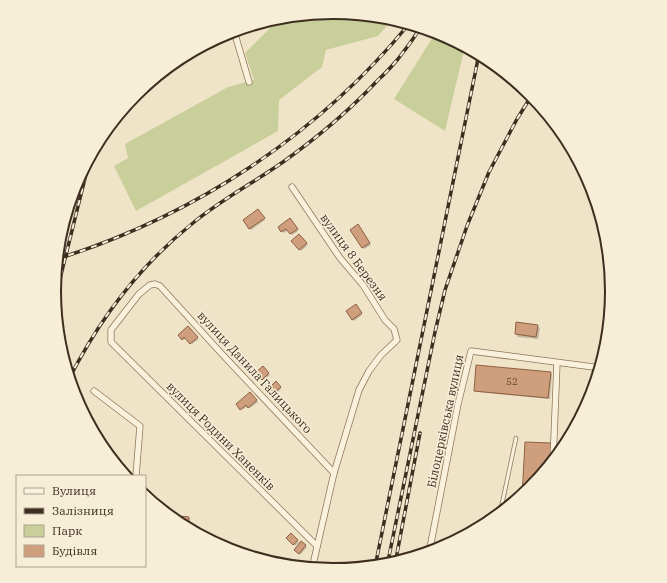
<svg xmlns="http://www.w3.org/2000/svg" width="667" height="583" viewBox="0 0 667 583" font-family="'IBM Plex Serif',serif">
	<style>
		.green { fill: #c9cf9b }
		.shadow { fill: #0003 }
		.building { fill: #cf9f7d; stroke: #8d5f41 }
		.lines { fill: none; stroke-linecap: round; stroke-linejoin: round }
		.service-casing { stroke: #8d765c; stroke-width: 4.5 }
		.minor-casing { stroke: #8d765c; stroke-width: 7 }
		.service { stroke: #faf1dc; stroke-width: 3 }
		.minor { stroke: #faf1dc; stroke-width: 5.5 }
		.rail-casing { stroke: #3d2e20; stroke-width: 3.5 }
		.rail { stroke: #f7eed8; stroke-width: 2; stroke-dasharray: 6; stroke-linecap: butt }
		.labels { text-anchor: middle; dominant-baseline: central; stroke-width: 3; stroke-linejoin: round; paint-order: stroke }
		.number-label { font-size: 10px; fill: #624a37 }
		.street-label { font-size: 12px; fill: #3d2e20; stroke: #f7eed8 }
		.rim { fill: none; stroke: #3d2e20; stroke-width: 2 }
	</style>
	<rect width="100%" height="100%" fill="#f0e4c8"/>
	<!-- green -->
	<g class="green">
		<path d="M334,12L393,19L378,36L326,50L322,67L279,100L278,131L136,211L114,166L128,158L125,144L228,87L254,80L245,53L281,17Z"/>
		<path d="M436,32L465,46L445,131L394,99Z"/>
	</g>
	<!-- shadow -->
	<g class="shadow">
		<path d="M260,212L265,220L251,230L250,228Z"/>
		<path d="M291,221L298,231L292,235L288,230L284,233L282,231Z"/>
		<path d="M360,227L371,245L364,249L363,247Z"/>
		<path d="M299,235L308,245L301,251L292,241Z"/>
		<path d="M357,307L362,315L354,321L352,319Z"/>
		<path d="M537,326L540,328L538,339L518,337L516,334Z"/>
		<path d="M188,327L199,339L192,344L186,338L184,340L179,335Z"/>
		<path d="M262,368L270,375L264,380L257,373Z"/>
		<path d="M550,373L552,374L550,399L477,392L475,391Z"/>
		<path d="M276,383L281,389L276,394L270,388Z"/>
		<path d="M250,393L258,402L250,408L248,406L242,410L237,404Z"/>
		<path d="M169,516L189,518L190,519L189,530L178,524Z"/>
		<path d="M291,535L299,542L295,546L288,538Z"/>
		<path d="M301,542L307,547L301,554L295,550Z"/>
	</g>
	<!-- building -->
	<g class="building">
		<path d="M258,209L265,218L249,229L243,220Z"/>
		<path d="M290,218L298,229L290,234L286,229L281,232L278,227Z"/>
		<path d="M358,224L370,243L362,248L350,230Z"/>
		<path d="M299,234L307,243L299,250L291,241Z"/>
		<path d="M356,304L362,313L352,320L346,311Z"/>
		<path d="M516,322L538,325L536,337L515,334Z"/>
		<path d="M188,326L198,337L190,344L184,337L182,340L178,335Z"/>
		<path d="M476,365L551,372L548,398L474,391Z"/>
		<path d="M263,366L269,373L262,380L255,373Z"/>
		<path d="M276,381L281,387L274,393L269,388Z"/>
		<path d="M250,392L257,400L248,408L246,405L240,410L236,404Z"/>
		<path d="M525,442L551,443L550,466L531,489L522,497Z"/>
		<path d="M169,515L189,517L188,529L178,524Z"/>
		<path d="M291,533L298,540L293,545L286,538Z"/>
		<path d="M301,541L306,545L299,554L294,550Z"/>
	</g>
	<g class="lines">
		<!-- service casing -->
		<g class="service-casing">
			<path id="service" d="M496,518L502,504L516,438"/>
		</g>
		<!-- minor casing -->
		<g class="minor-casing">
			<g id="minor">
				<path d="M234,31L249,82"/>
				<path d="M292,187L340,258L363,285L385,320L394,329L397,340L381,355L369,371L359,390L334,473L312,569"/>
				<path d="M94,391L140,426L136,476"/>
				<path d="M553,462L557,363"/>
				<path d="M317,546L111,342V330L139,294L150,285L155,284L160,286L221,353L334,473"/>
				<path d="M429,553L458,404L471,351L601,368"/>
			</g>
		</g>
		<!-- service -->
		<use href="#service" class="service"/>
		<!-- minor -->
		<use href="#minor" class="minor"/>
		<!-- rail casing -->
		<g class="rail-casing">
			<g id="rail">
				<path d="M57,259C194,216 318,135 409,24"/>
				<path d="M55,299L91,154"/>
				<path d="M69,379C100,318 139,266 193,223C221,200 253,183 283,162C318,137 350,110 379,79C386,73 392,66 398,59C406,49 414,38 421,27"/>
				<path d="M395,564L420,433"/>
				<path d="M387,566L435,332L445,290L467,226L489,172L517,119L532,95"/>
				<path d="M375,567L479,54"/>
			</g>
		</g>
		<!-- rail -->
		<use href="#rail" class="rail"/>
	</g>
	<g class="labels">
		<!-- number labels -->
		<g class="number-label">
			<text x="512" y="381">52</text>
		</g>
		<!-- street labels -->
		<g class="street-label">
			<text transform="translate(354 257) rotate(54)">вулиця 8 Березня</text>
			<text transform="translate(255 372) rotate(47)">вулиця Данила Галицького</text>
			<text transform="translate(445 421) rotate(-78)">Білоцерківська вулиця</text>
			<text transform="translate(221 436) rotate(45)">вулиця Родини Ханенків</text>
		</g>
	</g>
	<!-- crop -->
	<path d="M0 0H667V583H0ZM61 291a272 272 0 1 1 544 0a272 272 0 1 1-544 0Z" fill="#f7eed8" fill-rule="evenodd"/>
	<path class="rim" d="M61 291a272 272 0 1 1 544 0a272 272 0 1 1-544 0Z"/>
	<!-- legend -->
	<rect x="16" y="475" width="130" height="92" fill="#f7eed8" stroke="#ada18e"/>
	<rect x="24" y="488" width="20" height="6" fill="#faf1dc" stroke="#ada18e"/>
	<text x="52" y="495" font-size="12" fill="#3d2e20">Вулиця</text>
	<rect x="24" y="508" width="20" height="6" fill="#3d2e20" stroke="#ada18e"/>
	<text x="52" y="515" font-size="12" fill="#3d2e20">Залізниця</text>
	<rect x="24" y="525" width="20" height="12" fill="#c9cf9b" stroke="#ada18e"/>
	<text x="52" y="535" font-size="12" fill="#3d2e20">Парк</text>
	<rect x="24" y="545" width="20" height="12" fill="#cf9f7d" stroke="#ada18e"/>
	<text x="52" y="555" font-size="12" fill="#3d2e20">Будівля</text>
</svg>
